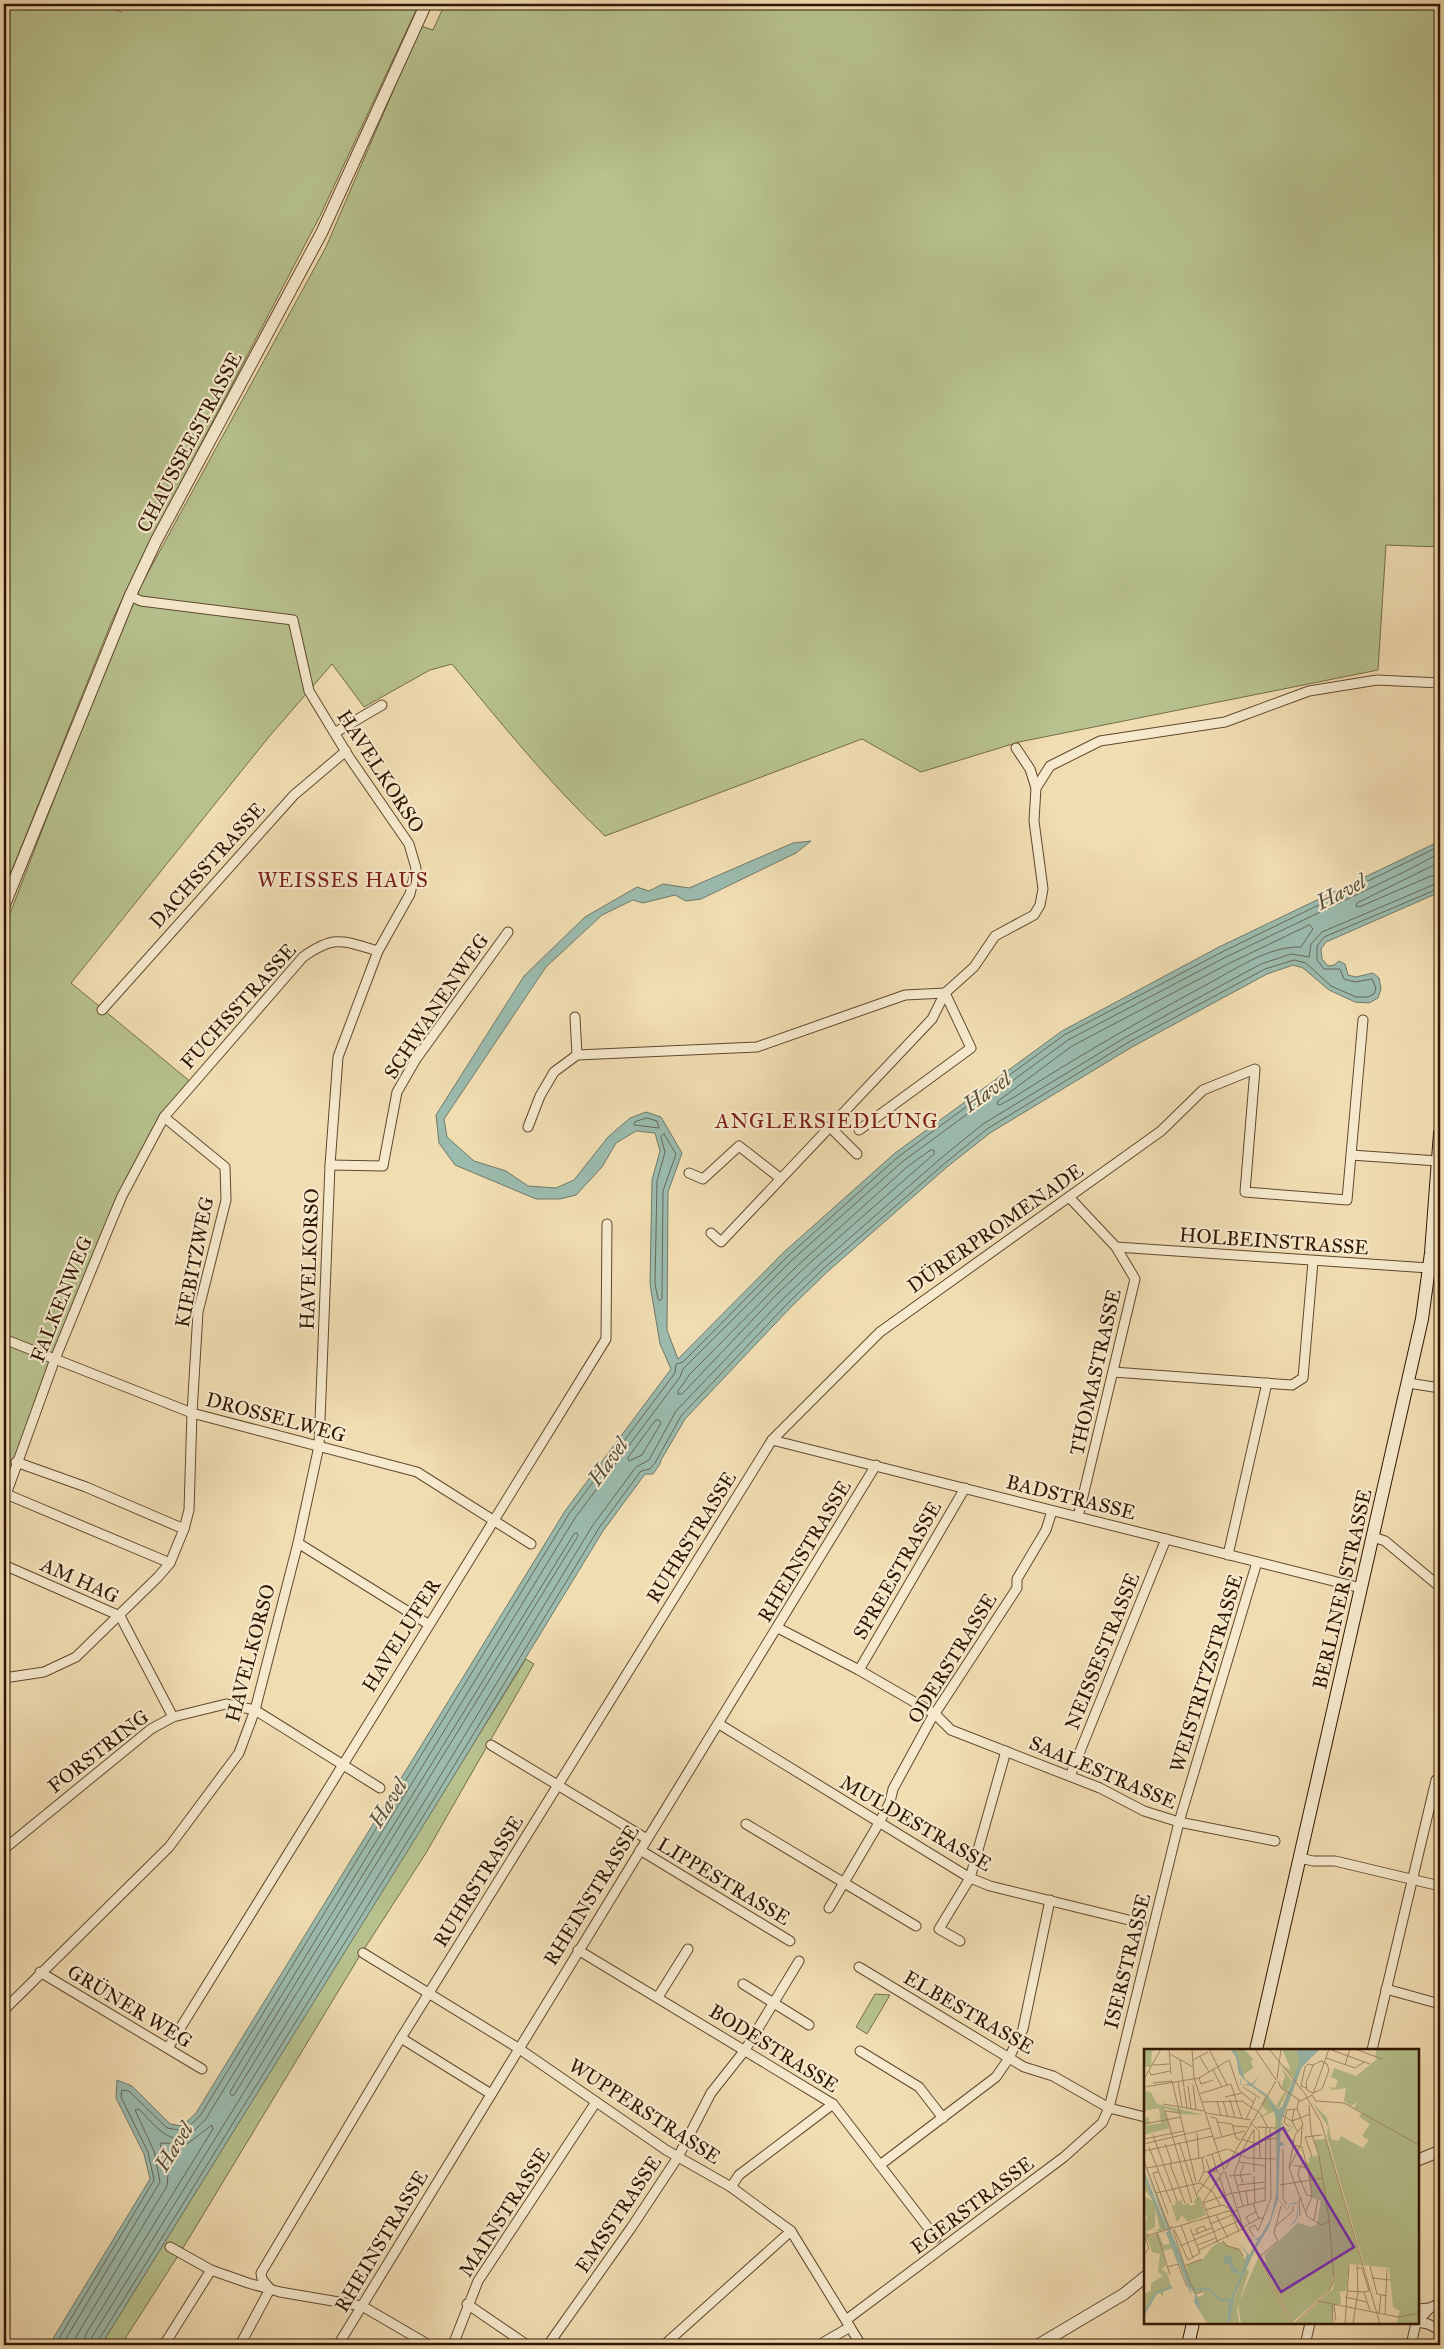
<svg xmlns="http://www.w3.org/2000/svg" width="1444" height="2349" viewBox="0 0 1444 2349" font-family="'IM FELL Great Primer',serif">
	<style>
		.green { fill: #b7c28e; stroke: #746c48 }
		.water { fill: #9bbbae; stroke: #707969 }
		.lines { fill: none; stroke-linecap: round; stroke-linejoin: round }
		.shore { stroke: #666858; stroke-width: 1 }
		.minor-casing { stroke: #60482d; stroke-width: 11 }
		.tertiary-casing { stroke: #60482d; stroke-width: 13 }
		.secondary-casing { stroke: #301601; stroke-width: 14 }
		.minor { stroke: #f6e9cd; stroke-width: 9 }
		.tertiary { stroke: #f6e9cd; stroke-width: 11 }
		.secondary { stroke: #f6e9cd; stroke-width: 12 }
		.labels { text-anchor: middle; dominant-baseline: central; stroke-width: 4.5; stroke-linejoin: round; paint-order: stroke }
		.street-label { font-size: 20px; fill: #301601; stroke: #f6e9cd }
		.neighbourhood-label { font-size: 21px; letter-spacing: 1px; fill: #7a1f14; stroke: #f6e9cd }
		.water-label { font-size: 21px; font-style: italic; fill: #55503e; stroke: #f6e9cd }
		.inset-river { fill: none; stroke: #9bbbae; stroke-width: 2.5 }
		.inset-road { fill: none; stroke: #a48d6b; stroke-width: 1 }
		.view { fill: #7b2cbf; fill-opacity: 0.15; stroke: #7b2cbf; stroke-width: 2.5 }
		.inset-edge { fill: none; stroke: #301601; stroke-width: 2.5 }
	</style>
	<rect width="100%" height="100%" fill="#f1ddb2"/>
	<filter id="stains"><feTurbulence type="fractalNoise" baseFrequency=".004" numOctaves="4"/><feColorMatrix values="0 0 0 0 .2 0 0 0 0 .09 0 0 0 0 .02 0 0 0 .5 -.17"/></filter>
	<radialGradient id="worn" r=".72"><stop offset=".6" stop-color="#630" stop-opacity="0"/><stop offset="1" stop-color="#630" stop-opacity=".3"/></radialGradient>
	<!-- green -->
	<g class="green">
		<path d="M4,4H102L121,12L125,4H419L320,216L144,553L111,623L4,890Z"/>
		<path d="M445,4H1440V547L1386,545L1378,670L1019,742L921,772L862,739L605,836C549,783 501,723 452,664L430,670L364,707L332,664L268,738L71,983L192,1083L164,1117L122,1196L4,1500V929L70,758L139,589L326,247L421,26L433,30Z"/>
		<path d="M526,1659L534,1664L426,1853L359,1957L183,2248L121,2345H101Z"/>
		<path d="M875,1994L890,1995L867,2034L856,2027Z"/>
	</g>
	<!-- water -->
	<path class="water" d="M811,841L796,853L701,899L686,901L675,895L643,903L633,900L602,915L546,967L444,1119L447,1137L474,1161L506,1171L528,1186L556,1188L574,1180L608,1137L630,1118L646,1112L661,1117L682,1153L668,1192L667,1330L678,1359L784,1252L895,1153L1062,1031L1219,947L1440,841V892L1326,942L1321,949L1322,959L1328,966L1334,965L1339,961L1345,964L1348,975L1356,977L1373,973L1379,978L1381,989L1378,998L1369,1003L1355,1002L1329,990L1303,968L1293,965L1267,974L1132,1047L990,1133L947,1167L826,1273L791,1307L685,1419L661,1460L660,1464L653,1474H645L603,1531L436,1805L101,2345H49L150,2179L144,2154L116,2098L117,2080L132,2086L170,2124L182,2126L196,2113L565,1511L671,1369L660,1344L650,1284L652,1180L660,1151L655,1133L636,1131L616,1143L602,1167L576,1195L560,1199H536L455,1165L439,1143L436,1115L524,976L585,917L637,887L649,891L663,884L689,888L793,843Z"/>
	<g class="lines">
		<!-- shore -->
		<g class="shore">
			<path d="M1440,862L1357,903L1356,906L1359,907L1431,876L1440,874"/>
			<path d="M1310,925L1313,929L1301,947C1267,946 1233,971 1204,986C1139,1021 1077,1057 1016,1096L1000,1105L997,1104L998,1101L1072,1046L1228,964Z"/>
			<path d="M647,1118L657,1121L659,1128L634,1125L635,1122Z"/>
			<path d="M664,1134L676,1154L663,1191L662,1298L660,1301L658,1299L655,1284L657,1181L665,1152L661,1137Z"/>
			<path d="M931,1150H934V1154L813,1260L777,1294L682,1394H678V1391L690,1374L797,1266L907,1167Z"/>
			<path d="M656,1420H659L661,1423L642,1455L629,1461L628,1458Z"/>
			<path d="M577,1533L578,1536L234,2095H231L230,2092L276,2015L574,1534Z"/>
			<path d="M55,2345L154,2180L148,2152L121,2097L122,2090L129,2091L167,2128L184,2131L200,2116L569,1514L675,1373L676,1364L683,1362L788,1256L898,1157L1064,1035L1222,952L1440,846"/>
			<path d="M62,2345L160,2182L154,2151L135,2110L139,2109C150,2120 168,2146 187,2136C194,2132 199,2125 205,2120L575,1518L680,1377L683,1369L792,1260L902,1162L1068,1040L1224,958L1406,871L1440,853"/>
			<path d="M71,2345L167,2186L168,2174L160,2143L187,2144L212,2125L213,2129L86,2334L83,2345"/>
			<path d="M91,2345L92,2337L426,1799L593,1525L636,1467L649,1460L676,1411L783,1299L819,1265L940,1159L983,1124L1126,1037L1261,964L1291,954L1309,957L1311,944L1322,932L1440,882"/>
			<path d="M97,2345L98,2341L432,1802L599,1528L641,1471L650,1469L655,1463L681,1416L787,1304L823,1269L944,1164L987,1129L1129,1042L1265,969L1294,960L1306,963L1331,986L1356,997H1368L1374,994L1376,988L1372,979L1355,982L1344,979L1340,969H1324L1317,960V946L1324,937L1440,888"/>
		</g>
		<!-- minor casing -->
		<g class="minor-casing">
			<g id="minor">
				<path d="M336,732L382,705"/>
				<path d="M1016,748L1030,769L1036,788"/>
				<path d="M102,1010L294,795L346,751"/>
				<path d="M575,1017L577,1055"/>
				<path d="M528,1127L540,1096L554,1072L577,1055L757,1047L905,995L945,993L971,1048L859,1130"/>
				<path d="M831,1128L857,1154"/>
				<path d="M1351,1155L1438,1161"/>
				<path d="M330,1165L383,1166L397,1092L416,1059L508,932"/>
				<path d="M689,1173L703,1179L739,1146L780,1178"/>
				<path d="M1069,1197L1116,1247L1135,1279L1078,1517"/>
				<path d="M711,1233L721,1242L932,1019L945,993L974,967L995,936L1034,915L1040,905L1043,889L1034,821L1036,788L1050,766L1100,741L1225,722L1309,691L1377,680L1440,683"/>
				<path d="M1116,1247L1429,1268"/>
				<path d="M4,1339L192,1413L417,1472L531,1544"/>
				<path d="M1113,1372L1292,1385L1303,1378L1313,1261"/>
				<path d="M1408,1383L1440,1388"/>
				<path d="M772,1440L1361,1588"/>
				<path d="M16,1462L86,1487L184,1529"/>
				<path d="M6,1494L170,1563"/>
				<path d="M4,1500L55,1359L111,1222L122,1196L164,1117L303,957C335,934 343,941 378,951"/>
				<path d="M1373,1537L1385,1541L1440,1587"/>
				<path d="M298,1543L428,1624"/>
				<path d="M1228,1555L1267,1383"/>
				<path d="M4,1565L120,1616L173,1717"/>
				<path d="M778,1628L859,1670L935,1714L951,1730L1100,1788L1144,1811L1179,1822L1275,1841"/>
				<path d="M859,1670L965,1488"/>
				<path d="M4,1678L44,1672L76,1657L158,1577L170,1563L184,1529L189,1510L192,1413L198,1312L226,1200L225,1167L164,1117"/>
				<path d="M719,1724L970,1878L990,1886L1141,1923"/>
				<path d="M491,1745L647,1839"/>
				<path d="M1070,1776L1166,1539"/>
				<path d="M746,1824L916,1926"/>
				<path d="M4,1849L151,1729L173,1717L226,1704L255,1710L380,1788"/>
				<path d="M640,1850L790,1941"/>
				<path d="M1300,1858L1313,1861H1335L1440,1886"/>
				<path d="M829,1908L879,1823L890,1802L893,1789L930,1721L1017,1588V1579L1046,1530L1052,1511"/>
				<path d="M960,1941L939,1929L970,1878L1006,1751"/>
				<path d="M578,1950L833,2104L936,2238"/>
				<path d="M363,1953L518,2048L666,2150L731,2187L791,2231L861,2345"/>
				<path d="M859,1967L1024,2067L1053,2076L1109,2108L1145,2117"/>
				<path d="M40,1972L202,2069"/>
				<path d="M743,1984L809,2025"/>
				<path d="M1386,1989L1440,2004"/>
				<path d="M658,1997L688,1949"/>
				<path d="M4,2010L169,1847L239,1753L255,1710L298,1543L319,1446L330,1165L338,1057L378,951L410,894L416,868L409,844L349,757L309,691L293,620L141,601L130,596"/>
				<path d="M401,2038L491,2094"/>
				<path d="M168,2048L606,1339L607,1224"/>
				<path d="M1372,2050L1436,1780"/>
				<path d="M860,2051L919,2087L943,2118"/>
				<path d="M4,2118V2190"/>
				<path d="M880,2165L996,2077L1009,2058L1023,2029L1050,1900"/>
				<path d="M731,2187L739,2175L833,2104"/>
				<path d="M170,2247L211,2270L248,2283L280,2292L362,2306L429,2345"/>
				<path d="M467,2304L527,2345"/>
				<path d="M1418,2309L1430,2308"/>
				<path d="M846,2320L1064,2157L1102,2123L1109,2108L1179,1822L1257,1562"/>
				<path d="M1418,2321L1430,2308L1440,2303"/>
				<path d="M1418,2322L1428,2324L1440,2330"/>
				<path d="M164,2345L211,2270"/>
				<path d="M240,2345L270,2289L262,2279L261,2273L401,2038L772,1440L880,1332L1161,1131L1203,1090L1255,1069L1245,1192L1347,1200L1363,1020"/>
				<path d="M338,2345C515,2051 698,1759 876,1465"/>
				<path d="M453,2345L478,2281L596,2102"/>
				<path d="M548,2345L631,2228L678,2157L711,2093L745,2050L799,1961"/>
				<path d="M664,2345L791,2231"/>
				<path d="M819,2345L850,2327"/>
				<path d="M1305,2345L1310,2323"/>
				<path d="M1411,2345L1416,2323"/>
			</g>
		</g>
		<!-- tertiary casing -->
		<g class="tertiary-casing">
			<g id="tertiary">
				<path d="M4,906L130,596L156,541L322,232L426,4"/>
				<path d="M1418,2160L1440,2151"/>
				<path d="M1038,2345L1124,2294L1145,2277"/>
			</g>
		</g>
		<!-- secondary casing -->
		<g class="secondary-casing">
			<g id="secondary">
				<path d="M1256,2050L1422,1319L1431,1253L1440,1133"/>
				<path d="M1188,2345L1193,2323"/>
			</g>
		</g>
		<!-- minor -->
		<use href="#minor" class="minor"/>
		<!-- tertiary -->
		<use href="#tertiary" class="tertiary"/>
		<!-- secondary -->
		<use href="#secondary" class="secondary"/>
	</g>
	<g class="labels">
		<!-- street labels -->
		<g class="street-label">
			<text transform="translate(189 442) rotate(-62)">CHAUSSEESTRASSE</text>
			<text transform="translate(381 771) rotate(57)">HAVELKORSO</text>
			<text transform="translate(207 865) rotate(-48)">DACHSSTRASSE</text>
			<text transform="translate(238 1006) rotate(-48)">FUCHSSTRASSE</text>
			<text transform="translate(436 1006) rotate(-56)">SCHWANENWEG</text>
			<text transform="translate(995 1228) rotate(-35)">DÜRERPROMENADE</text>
			<text transform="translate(1274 1241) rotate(4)">HOLBEINSTRASSE</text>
			<text transform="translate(309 1259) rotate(-88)">HAVELKORSO</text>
			<text transform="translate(194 1262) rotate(-79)">KIEBITZWEG</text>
			<text transform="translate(61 1299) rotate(-68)">FALKENWEG</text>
			<text transform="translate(1095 1372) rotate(-77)">THOMASTRASSE</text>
			<text transform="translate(276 1417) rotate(15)">DROSSELWEG</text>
			<text transform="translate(1071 1497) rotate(14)">BADSTRASSE</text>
			<text transform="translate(691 1537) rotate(-58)">RUHRSTRASSE</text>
			<text transform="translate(804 1551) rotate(-59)">RHEINSTRASSE</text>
			<text transform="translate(897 1570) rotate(-60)">SPREESTRASSE</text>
			<text transform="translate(80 1580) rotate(24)">AM HAG</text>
			<text transform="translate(1342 1589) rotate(-77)">BERLINER STRASSE</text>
			<text transform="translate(401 1635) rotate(-58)">HAVELUFER</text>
			<text transform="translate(1102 1651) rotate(-68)">NEISSESTRASSE</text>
			<text transform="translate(250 1653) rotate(-75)">HAVELKORSO</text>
			<text transform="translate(952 1658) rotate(-58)">ODERSTRASSE</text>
			<text transform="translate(1206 1673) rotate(-73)">WEISTRITZSTRASSE</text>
			<text transform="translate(98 1751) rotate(-38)">FORSTRING</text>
			<text transform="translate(1103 1772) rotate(23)">SAALESTRASSE</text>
			<text transform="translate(916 1823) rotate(30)">MULDESTRASSE</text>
			<text transform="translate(478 1881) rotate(-58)">RUHRSTRASSE</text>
			<text transform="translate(724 1881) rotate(31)">LIPPESTRASSE</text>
			<text transform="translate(591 1895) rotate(-58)">RHEINSTRASSE</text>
			<text transform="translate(1127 1961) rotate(-76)">ISERSTRASSE</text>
			<text transform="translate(130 2006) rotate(31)">GRÜNER WEG</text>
			<text transform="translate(969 2012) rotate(30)">ELBESTRASSE</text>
			<text transform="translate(774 2048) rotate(32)">BODESTRASSE</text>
			<text transform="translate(645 2111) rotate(33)">WUPPERSTRASSE</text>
			<text transform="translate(972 2205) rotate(-37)">EGERSTRASSE</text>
			<text transform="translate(504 2212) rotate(-57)">MAINSTRASSE</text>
			<text transform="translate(618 2214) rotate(-56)">EMSSTRASSE</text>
			<text transform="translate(381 2241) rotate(-59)">RHEINSTRASSE</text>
		</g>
		<!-- neighbourhood labels -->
		<g class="neighbourhood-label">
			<text x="343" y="880">WEISSES HAUS</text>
			<text x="827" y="1121">ANGLERSIEDLUNG</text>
		</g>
		<!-- water labels -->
		<g class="water-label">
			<text transform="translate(1341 892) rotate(-27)">Havel</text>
			<text transform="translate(987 1092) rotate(-35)">Havel</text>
			<text transform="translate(608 1462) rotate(-54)">Havel</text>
			<text transform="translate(388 1803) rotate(-58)">Havel</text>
			<text transform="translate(174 2147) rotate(-58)">Havel</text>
		</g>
	</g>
	<!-- overview -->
	<g transform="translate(1144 2049)">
		<rect width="275" height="275" fill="#f1ddb2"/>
		<path d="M0,0H13L8,2L7,18H0ZM90,0H100L109,10L107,12L109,19L99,26ZM138,0H153L156,13L150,30L138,16L147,21ZM233,0H275V275H252L256,262L249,258L245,219L220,216L183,87L184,78L169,54L183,69L187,90L194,92L197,87L219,99L225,91L218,87L226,75L215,68L218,63L210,59L213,53L207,57L200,52L202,39L189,41L184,38L191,39L194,31L187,28L190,19L212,27L233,10L231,7ZM137,18L148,32L135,59L132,57L142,41L137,39L141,27ZM0,42L7,43L13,55L60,66L36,65L21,59L25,79L0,86V69L5,68V74L1,77L17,74L15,59L0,62ZM121,48L127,53L134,70L133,130L131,62L108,72L124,63L117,55ZM182,90L218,216L205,215L202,242L192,243L196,244L197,251L196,255L190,256L188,275H151L189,240L191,227L189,225L188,238L149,273L119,215L123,213L120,206L154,174L167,178L173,175L177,151L168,149L162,114L166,113L164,109L175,106L170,91ZM0,112L44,227L43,216L59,210L69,197L79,192L82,196L95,200L102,212L97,225L81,205L80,212L89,219L88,223L96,226L84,256L83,275H64L57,263L53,248L60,246L59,243L52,244L46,235ZM0,121L23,181L11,182L16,179L11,160V178L2,183L6,187L20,183L14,185L20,196L26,195L24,182L45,240L29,199L19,202L22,217L17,220L23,224L27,238L19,241V249L16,243L12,244L0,265V245L7,241V234L19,227L14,223L16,205L8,203L4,190L0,194V174L4,167L0,168V147L10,153L0,140ZM56,147L62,166L44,173L38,166L33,173L27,155L31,157V153L37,151L39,156L44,154L46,157L51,156L50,152ZM114,209L148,275H97L94,255ZM102,220L105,222L93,259L95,275H86L87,257Z" fill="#b7c28e"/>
		<path d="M86,0L92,2L101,30L108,35L116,26L109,36L123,46L134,60L138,58L155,15L153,0H176L158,18L137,73L144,82L148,78L143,73L149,78L144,83L137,75L136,92L141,96L136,97L134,149L143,161L145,155L152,153L154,155V165L153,170L151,173L143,180L152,170L154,155H146L143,162L134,150L125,178L111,201L90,248L86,275H83L84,256L96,226L88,223L85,215H80L79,205L89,208L88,214L97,225L103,205L97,197L84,194L98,197L105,206L114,191L110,190L116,188L126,171L132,147L134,72L123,49L107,37L97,36L96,33V29L98,36L105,35L95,25L92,8ZM0,115L55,252L56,260L64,275L50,253L51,245L46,239L48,247L45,241Z" fill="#9bbbae"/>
		<path class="inset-river" d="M0,125L21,180M23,183L35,214M51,240H66L76,251H86M0,265L12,244L28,238"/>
		<path class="inset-road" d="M25,0L27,25M48,0L50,29L80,121M65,0L83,36M111,0L132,31M125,0L161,45L177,73L236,275M185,0L226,15M211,0L238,10M26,5L49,18M56,8L65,23M182,9L211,19L220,13M36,11L40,38M49,11L64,3M177,12L183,15L185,21L178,40L169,44L163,41L162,34L169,16ZM9,16L25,15M201,16L206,0M69,21L78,38M5,22L7,26L26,22M55,29L57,35L69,31M0,30L17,0M133,30L137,0M134,32L137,39L157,52L168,46L172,52L200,54L275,96M34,33L38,58M9,34L28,32L52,133M49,36L52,61M44,37L47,60M0,38L55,29L85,11L95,41L109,53M99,38L116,49M40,39L43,59M162,39L157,37L161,18L164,15L169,16M55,45L87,35L98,70M169,45L185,0M81,48L98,44M86,51L91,69M155,51L153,59L159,76L151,86L145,119L163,167L177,176L186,172M73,52L77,67M79,52L84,68M58,53L98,52L116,64L124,79M19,55L60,62M150,61L148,72L153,82M36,64L21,62L48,154M62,64L107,71M139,67L148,72L166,65M66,68L72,69L78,88M102,70L112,48M73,73L88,75L92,89L96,91M106,73L115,82L116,110M0,75L37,68M89,77L104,78M113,78L132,79M138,78L145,91L150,92M145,78L140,73L143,61L153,60M110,81V123M53,84L55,109M9,86L33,152M161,88L168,108M161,88L178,86M0,90L40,82M70,90L101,82M97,90L116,96M116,92L133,89M35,93L54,151M0,95L67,79M21,95L28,114M149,96L158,98L165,125L168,147L162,162M5,98L27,154M84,100L103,109L132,110M139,100V149L142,155M0,102L69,87M68,105L73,122M96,106L110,80M62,107L83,100M0,112L25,178H29M162,112L156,117L154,126L163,146L168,147M95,113L122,117M26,115L41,154M149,116L164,119M3,119L61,108M145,119L157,95L158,78M81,120L132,32M14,123L9,124L24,165M60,123L73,122L77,126M81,123L99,178L149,275M90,125L99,157M90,125L97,106M85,127L107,125M110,127L111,154M76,129L83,152M55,133L60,122L58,109M99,134L96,125L100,115M94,136L121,133M136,136L179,129M102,141L104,156M12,144L56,134L69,143L76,156M89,144L121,139M52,146L67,125L62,110M121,151L122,79M59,154L88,144M109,154L114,168L120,170M93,159L122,151M61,161L79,156L86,160L95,183M72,166L84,189M156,167L155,151L158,149M170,171L174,150M105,174L102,168L112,163M66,175L88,166M37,176L49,209M133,176L149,162V157M99,178L116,169M30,180L44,211L56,204L46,179M29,181L46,234L52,245L59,242M114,182L127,149L126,79M13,184L26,226M54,185L52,180L60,177L62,181M49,186L68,179M2,187L85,162H94M110,188L105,179L111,176L114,182M79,192L83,197L95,200L99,207M74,194L59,153L80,122M53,196L72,189M36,197L97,171M55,201L100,179M0,206L5,199L1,188M115,208L134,192L130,184L137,157M40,217L58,210M226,217L233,245L243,247M24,218L34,215L43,238M213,219H218L225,242L220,243M228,229L247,231M203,242L220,243M220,243L226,262M201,248L223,253M174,252L254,268L275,264M188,256L189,275M190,256L192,272M235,264L237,246M241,265L243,220M150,275L185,242L190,231L185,170L175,107L167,83L165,56M201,275L205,216M209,275L214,243L213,216"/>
		<path class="view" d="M139,79L210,198L137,243L65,123Z"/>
		<rect width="275" height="275" class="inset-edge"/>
	</g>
	<!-- margin -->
	<rect width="1444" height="2349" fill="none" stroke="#f1ddb2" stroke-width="20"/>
	<rect x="5" y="5" width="1434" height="2339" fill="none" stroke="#301601" stroke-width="2.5"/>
	<rect x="10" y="10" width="1424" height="2329" fill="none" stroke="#301601"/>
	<rect width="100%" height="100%" filter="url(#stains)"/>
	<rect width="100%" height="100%" fill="url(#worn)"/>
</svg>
